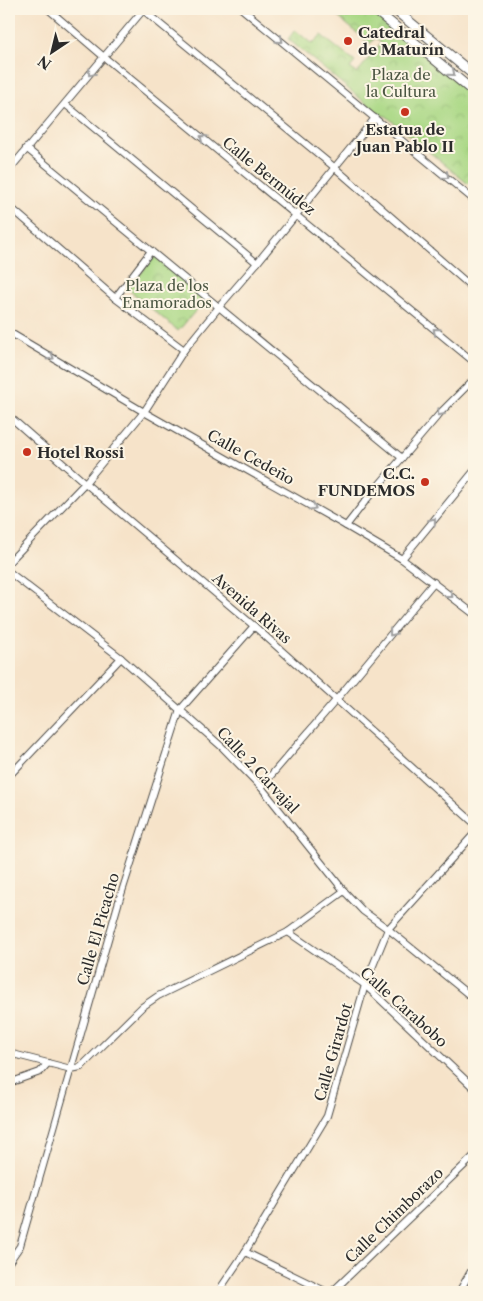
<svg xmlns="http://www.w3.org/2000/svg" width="483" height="1301" viewBox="0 0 483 1301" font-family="'Libre Caslon Text',serif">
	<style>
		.park { fill: url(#park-crowns); stroke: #6a8258 }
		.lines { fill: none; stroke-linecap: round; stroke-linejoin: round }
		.minor-casing { stroke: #494743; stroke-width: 8 }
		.tertiary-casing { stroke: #494743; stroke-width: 11 }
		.minor { stroke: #fff; stroke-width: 6 }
		.tertiary { stroke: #fff; stroke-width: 9 }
		.oneway { stroke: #a0a0a0 }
		.poi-dot { fill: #c8321e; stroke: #fcf5e5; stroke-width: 2 }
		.labels { text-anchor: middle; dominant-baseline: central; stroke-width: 4; stroke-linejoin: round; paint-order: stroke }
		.poi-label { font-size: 15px; font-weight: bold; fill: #2b2b2b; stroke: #fcf5e5; text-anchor: start }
		.park-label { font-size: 15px; fill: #4b5642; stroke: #fcf5e5 }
		.street-label { font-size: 15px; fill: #2b2b2b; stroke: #fcf5e5 }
	</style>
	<defs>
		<pattern id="park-crowns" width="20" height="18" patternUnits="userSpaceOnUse" patternTransform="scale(1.25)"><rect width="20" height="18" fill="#aad885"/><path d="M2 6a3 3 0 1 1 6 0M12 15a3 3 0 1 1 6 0" fill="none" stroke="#92ba73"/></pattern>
	</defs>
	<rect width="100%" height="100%" fill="#fcf5e5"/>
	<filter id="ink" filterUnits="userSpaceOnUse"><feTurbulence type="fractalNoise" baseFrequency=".02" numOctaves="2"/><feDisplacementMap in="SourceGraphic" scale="10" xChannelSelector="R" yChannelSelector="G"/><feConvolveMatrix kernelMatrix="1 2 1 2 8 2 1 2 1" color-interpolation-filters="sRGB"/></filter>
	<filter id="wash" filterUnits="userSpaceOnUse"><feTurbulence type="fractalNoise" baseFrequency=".0096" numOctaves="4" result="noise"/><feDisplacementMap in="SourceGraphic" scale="20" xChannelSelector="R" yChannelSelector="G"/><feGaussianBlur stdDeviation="1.12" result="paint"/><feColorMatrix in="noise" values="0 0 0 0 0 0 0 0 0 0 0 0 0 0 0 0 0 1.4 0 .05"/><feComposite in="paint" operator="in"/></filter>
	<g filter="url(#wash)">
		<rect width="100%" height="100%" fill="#f6e3c9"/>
		<!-- park -->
		<g class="park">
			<path d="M341,9H369L474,96V176L468,184L386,116L380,115L288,39L295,30L312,44L321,35L355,62L350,68L357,73L381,43L375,38L370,44L337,16Z"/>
			<path d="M155,256L206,299L178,331L128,289Z"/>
		</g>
	</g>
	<g filter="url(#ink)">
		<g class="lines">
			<!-- minor casing -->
			<g class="minor-casing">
				<g id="minor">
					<path d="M48,9L104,57L474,362"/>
					<path d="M242,9L474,200"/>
					<path d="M143,10L334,167L474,289"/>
					<path d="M402,15L407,9"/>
					<path d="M65,104L257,263"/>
					<path d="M26,148L402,458"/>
					<path d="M9,170L144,9"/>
					<path d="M9,206L115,298L184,350"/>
					<path d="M115,298L151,251"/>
					<path d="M9,332L144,412L346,526L402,559L474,614"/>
					<path d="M9,416L85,483L254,626L474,823"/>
					<path d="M346,526L367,499L441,412L474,379"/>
					<path d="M402,559L474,471"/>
					<path d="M9,562L85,483L144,412L184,350L219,307L257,263L375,118"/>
					<path d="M9,572L121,658L222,747L261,787L344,891L363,911L388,929L474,999"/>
					<path d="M9,776L121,658"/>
					<path d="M261,787L337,699L434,582"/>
					<path d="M288,932L365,985L474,1088"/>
					<path d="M9,1053L71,1069L81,1067L142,1007L158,996L288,932L344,891"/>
					<path d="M9,1083L40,1072L48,1063"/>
					<path d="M245,1252L327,1292"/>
					<path d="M9,1262L20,1246L119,901L180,710L254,626"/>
					<path d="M222,1286L245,1252L327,1116L365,985L388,929L474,834"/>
					<path d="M332,1292L474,1156"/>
					<path d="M459,1292L474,1266"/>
				</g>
			</g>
			<!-- tertiary casing -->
			<g class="tertiary-casing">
				<g id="tertiary">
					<path d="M374,9L474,92"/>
					<path d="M394,9L474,75"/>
				</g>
			</g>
			<!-- minor -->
			<use href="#minor" class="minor"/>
			<!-- tertiary -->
			<use href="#tertiary" class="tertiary"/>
		</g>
		<!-- one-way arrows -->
		<defs><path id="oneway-chevron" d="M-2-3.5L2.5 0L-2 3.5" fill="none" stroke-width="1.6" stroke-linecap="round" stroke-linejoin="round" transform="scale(1.25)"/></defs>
		<g class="oneway">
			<use href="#oneway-chevron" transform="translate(280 40) rotate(39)"/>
			<use href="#oneway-chevron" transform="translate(91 73) rotate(130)"/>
			<use href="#oneway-chevron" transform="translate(452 73) rotate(40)"/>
			<use href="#oneway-chevron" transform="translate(203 138) rotate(-141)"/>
			<use href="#oneway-chevron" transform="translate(446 176) rotate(40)"/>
			<use href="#oneway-chevron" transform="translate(436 331) rotate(-141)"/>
			<use href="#oneway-chevron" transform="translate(51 357) rotate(31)"/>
			<use href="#oneway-chevron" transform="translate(440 413) rotate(132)"/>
			<use href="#oneway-chevron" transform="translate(313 507) rotate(29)"/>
			<use href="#oneway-chevron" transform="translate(433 521) rotate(-51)"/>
			<use href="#oneway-chevron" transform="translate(450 595) rotate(38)"/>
			<use href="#oneway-chevron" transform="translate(392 633) rotate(129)"/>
		</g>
	</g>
	<!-- markers -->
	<g class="poi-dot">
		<circle cx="348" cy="41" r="5"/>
		<circle cx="405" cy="112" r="5"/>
		<circle cx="27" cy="452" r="5"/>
		<circle cx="425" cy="482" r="5"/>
	</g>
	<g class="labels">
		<!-- poi labels -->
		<g class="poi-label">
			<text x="358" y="32">Catedral<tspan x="358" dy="17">de Maturín</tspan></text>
			<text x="405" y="129" text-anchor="middle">Estatua de<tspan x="405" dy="17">Juan Pablo II</tspan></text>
			<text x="37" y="452">Hotel Rossi</text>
			<text x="415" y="473" text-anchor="end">C.C.<tspan x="415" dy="17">FUNDEMOS</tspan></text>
		</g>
		<!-- park labels -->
		<g class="park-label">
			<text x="401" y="74">Plaza de<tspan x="401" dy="17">la Cultura</tspan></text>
			<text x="167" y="285">Plaza de los<tspan x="167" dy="17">Enamorados</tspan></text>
		</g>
		<!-- street labels -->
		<g class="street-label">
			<text transform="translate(269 176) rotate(39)">Calle Bermúdez</text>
			<text transform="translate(251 457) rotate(29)">Calle Cedeño</text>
			<text transform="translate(252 608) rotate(41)">Avenida Rivas</text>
			<text transform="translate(258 770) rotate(47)">Calle 2 Carvajal</text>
			<text transform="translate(98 929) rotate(-74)">Calle El Picacho</text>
			<text transform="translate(404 1007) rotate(42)">Calle Carabobo</text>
			<text transform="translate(333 1052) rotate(-74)">Calle Girardot</text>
			<text transform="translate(394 1215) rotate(-44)">Calle Chimborazo</text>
		</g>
	</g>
	<!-- margin -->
	<rect width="483" height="1301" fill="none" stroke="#fcf5e5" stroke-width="30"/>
	<!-- north arrow -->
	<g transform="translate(52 52) rotate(215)" stroke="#fcf5e5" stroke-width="4" paint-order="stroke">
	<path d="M0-4L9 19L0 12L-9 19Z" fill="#2b2b2b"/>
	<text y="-8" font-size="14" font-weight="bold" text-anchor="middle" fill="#2b2b2b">N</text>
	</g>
</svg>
